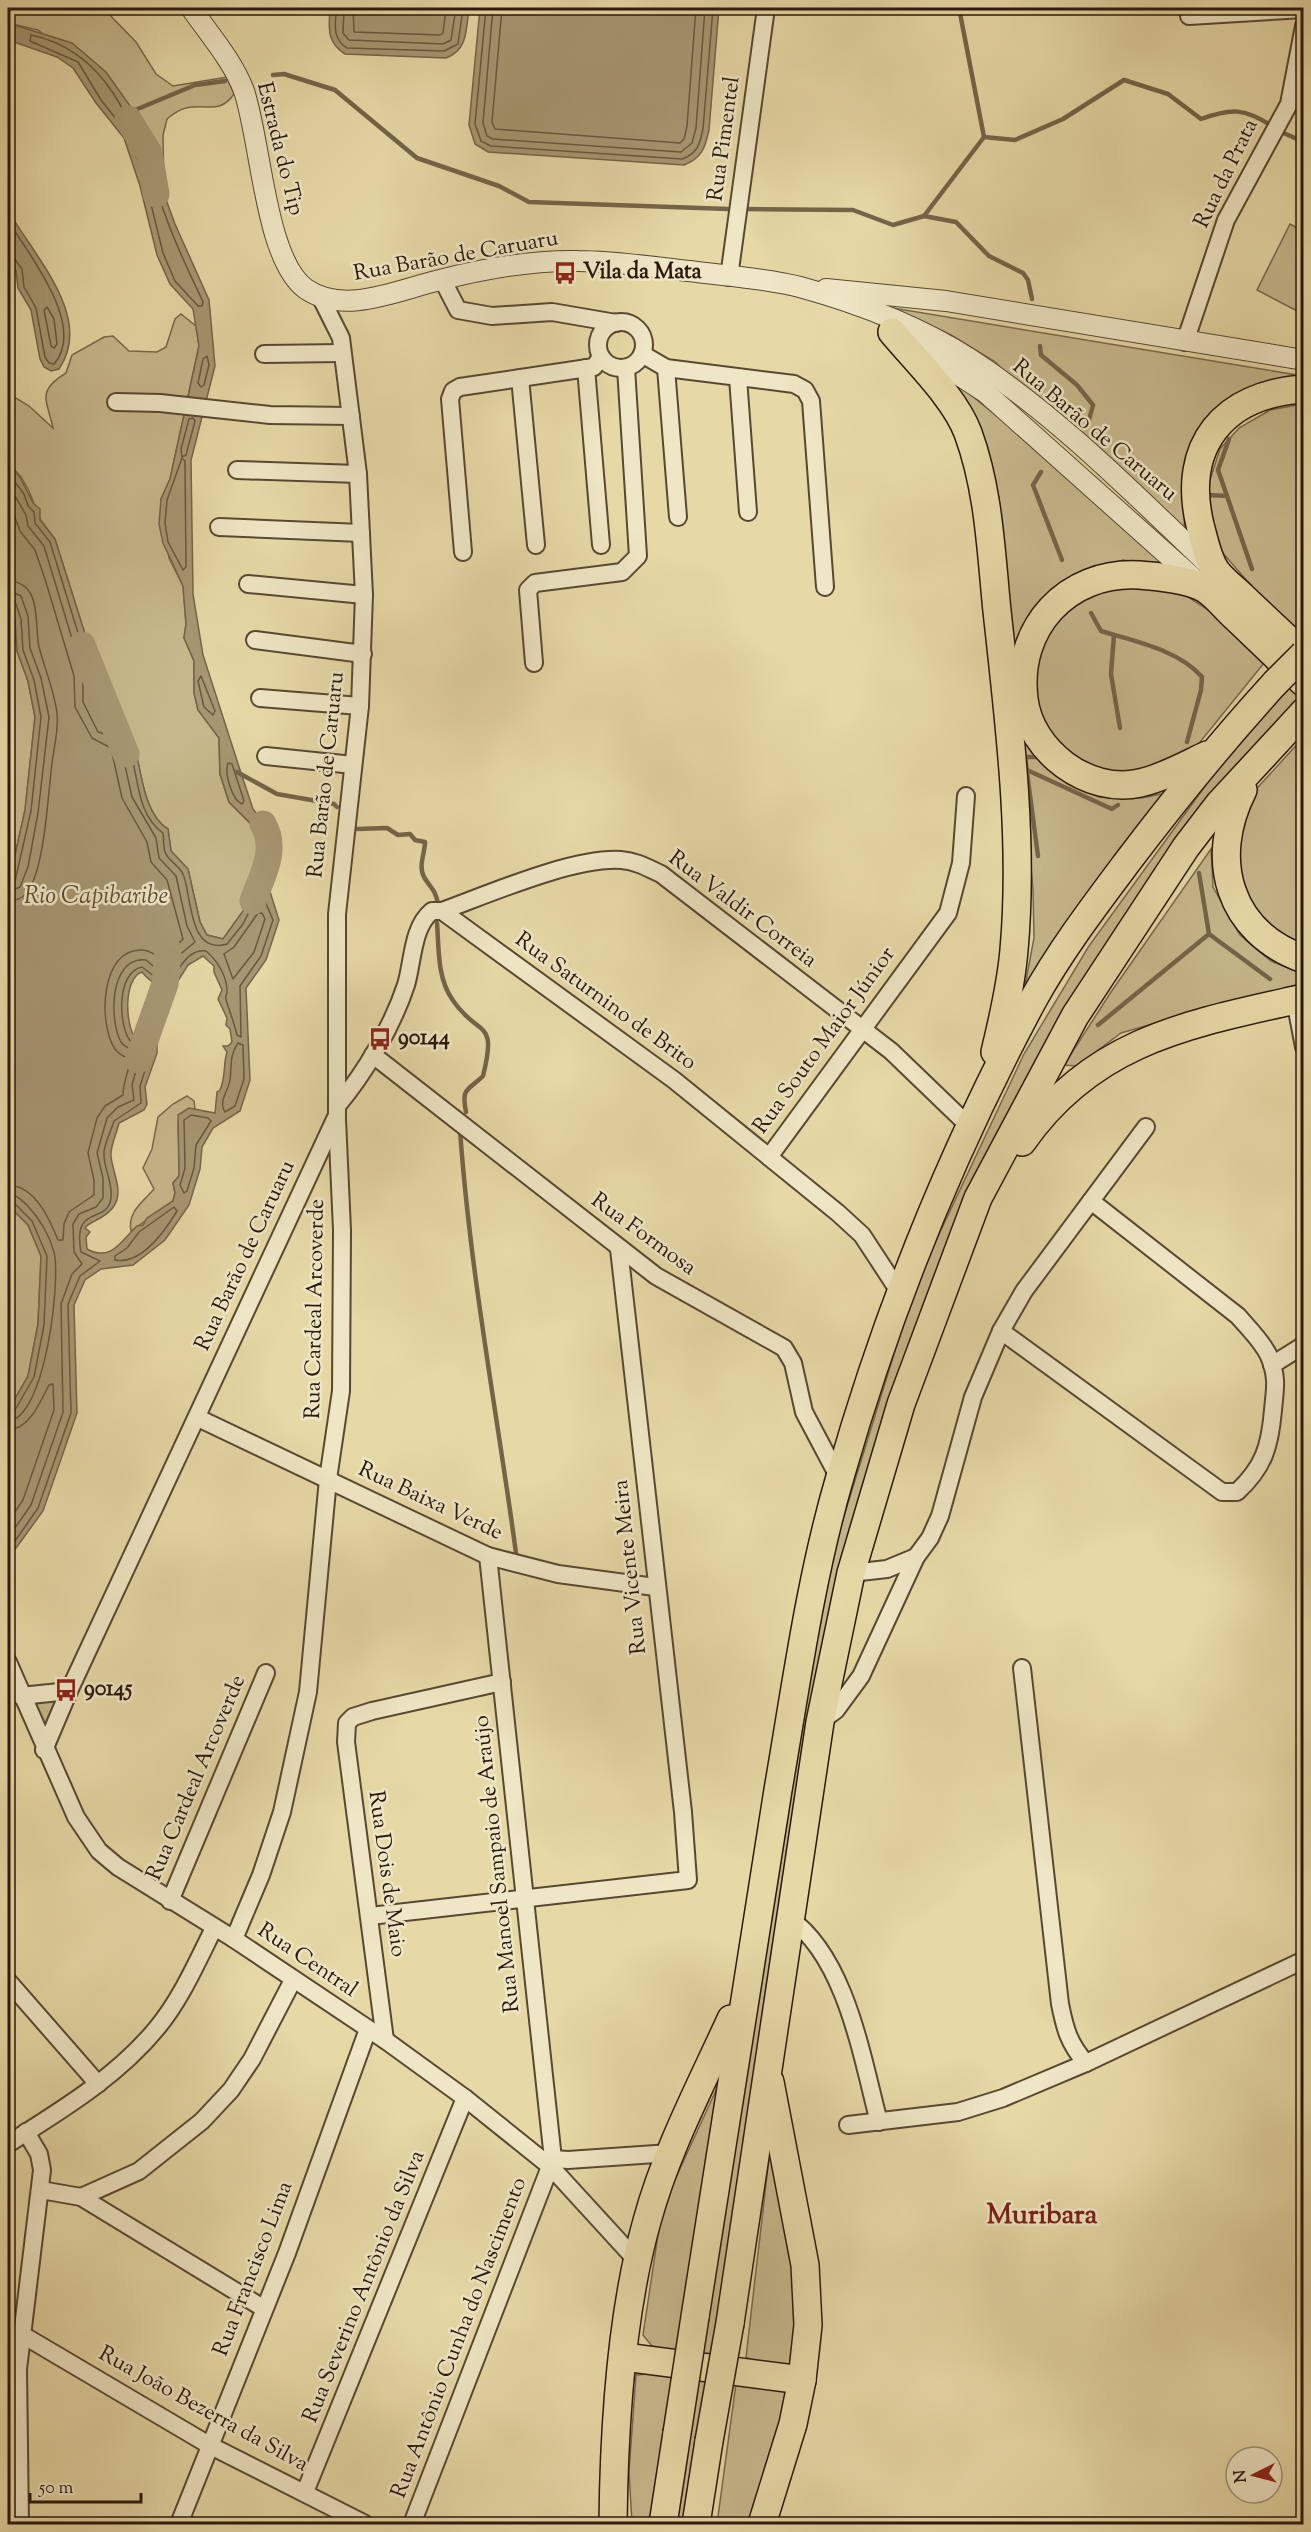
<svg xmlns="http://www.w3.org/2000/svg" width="1311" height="2532" viewBox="0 0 1311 2532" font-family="'Sorts Mill Goudy',serif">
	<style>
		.green { fill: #c6b88c; stroke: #78684c; stroke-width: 1.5 }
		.water { fill: #a69772; stroke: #746449; stroke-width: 1.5; fill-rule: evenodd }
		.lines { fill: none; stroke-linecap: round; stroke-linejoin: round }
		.shore { stroke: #68583f; stroke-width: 1.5 }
		.stream { stroke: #746449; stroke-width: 4.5 }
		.river { stroke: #a69772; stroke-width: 27 }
		.minor-casing { stroke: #584832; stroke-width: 20 }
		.tertiary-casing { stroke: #584832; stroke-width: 22 }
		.trunk-casing { stroke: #29180c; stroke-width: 30 }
		.minor { stroke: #efe6c5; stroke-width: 16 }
		.tertiary { stroke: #efe6c5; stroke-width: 20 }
		.trunk { stroke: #e6d9a6; stroke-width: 27 }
		.trunk-bridge-casing { stroke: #29180c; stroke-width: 30; stroke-linecap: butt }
		.trunk-bridge { stroke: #e6d9a6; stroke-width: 27 }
		.labels { text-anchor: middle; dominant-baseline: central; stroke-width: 5; stroke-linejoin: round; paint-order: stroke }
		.street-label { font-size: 22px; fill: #29180c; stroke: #efe6c5 }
		.poi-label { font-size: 22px; font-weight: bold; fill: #29180c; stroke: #efe6c5; text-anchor: start }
		.water-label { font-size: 24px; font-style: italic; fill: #5b4b35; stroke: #efe6c5 }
		.district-label { font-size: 28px; font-weight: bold; fill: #7a1f14; stroke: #efe6c5 }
	</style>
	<rect width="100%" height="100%" fill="#e6d9a6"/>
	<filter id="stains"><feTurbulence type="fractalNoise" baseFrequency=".00333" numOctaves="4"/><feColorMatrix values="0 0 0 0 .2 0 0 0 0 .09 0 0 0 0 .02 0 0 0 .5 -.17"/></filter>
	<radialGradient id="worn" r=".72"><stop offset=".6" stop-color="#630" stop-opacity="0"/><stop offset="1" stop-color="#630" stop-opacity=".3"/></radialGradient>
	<!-- green -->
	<g class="green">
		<path d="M8,8H103L136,42L156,74L173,86L227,77L234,94C215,122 196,92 167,119L163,135L164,195L133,110L38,30L8,23Z"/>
		<path d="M1290,224L1303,231V314L1257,290Z"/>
		<path d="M893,308L1303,376V384L1251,394L1185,501L1184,533L994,361L951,335Z"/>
		<path d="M181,314L196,326L199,346L170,479L161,499L169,558L183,586L186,624L184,638L194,661V693L198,710L219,738L220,774L229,802L252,825L258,839L256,879L246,907L223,939L207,935L200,922L188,869L171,851L168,829C143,814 140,765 133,740C130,731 121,725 116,717L108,725L95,697L98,675L55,539L40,519L29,491L21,477L8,463V393L29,406L53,428C47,400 36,391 66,373L72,355L104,337L113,336L129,351L157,352L166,347L175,319Z"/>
		<path d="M937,368L1022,436L1165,565L1123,560L1080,572L1041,601L1016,673L1061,778L1099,797L1141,798L1172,792L1021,1007L1034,938L1033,889L1014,692L999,498L986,446Z"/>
		<path d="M1303,404V619L1291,631L1214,543L1208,486L1220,449L1239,428L1270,410Z"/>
		<path d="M1115,583L1179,591L1213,613L1264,663L1188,757L1159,771L1106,777L1055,746L1034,704L1039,643L1082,594Z"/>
		<path d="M8,596L15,620L17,651L28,681L35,717L25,810L8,887Z"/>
		<path d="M1285,683L1303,697V701L1111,941L875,1451L690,2524H674L811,1661L836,1542L916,1283L1024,1054L1089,946L1248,727Z"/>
		<path d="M1303,738V954L1242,907L1237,810Z"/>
		<path d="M1211,849L1213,887L1240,935L1271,961L1303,974V988L1184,1015L1121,1033L1077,1066L1064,1065L1111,992Z"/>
		<path d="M187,1096L194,1101L195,1109H189L178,1121L179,1168V1176L173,1183L175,1193L173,1201L131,1231C127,1212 143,1202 154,1189L143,1168L152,1149L158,1117L173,1104Z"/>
		<path d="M8,1205L28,1225L41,1256L38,1324L28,1376L8,1411Z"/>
		<path d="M61,1700L43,1731L31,1701Z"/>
		<path d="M723,2075L684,2353L652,2346L643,2335L662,2208Z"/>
		<path d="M773,2124L787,2188L799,2361C779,2368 763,2368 746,2357Z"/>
		<path d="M678,2372L655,2524H632L629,2472L636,2375Z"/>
		<path d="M737,2376L797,2387L753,2524H717Z"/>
	</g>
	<!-- water -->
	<g class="water">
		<path d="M330,8H469C466,29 468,50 446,58L345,54C326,42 329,28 330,8Z"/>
		<path d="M480,8H719L709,130C705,148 702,158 684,165L488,152L475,144L469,125Z"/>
		<path d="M8,23L72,43L106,72L133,110L175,224L209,300L215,366L191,460L193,594L203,655L241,773L253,809L269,829L271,853L264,873L279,920L266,960L246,988L250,1080L240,1111L213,1128L202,1147L200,1169L189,1205L165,1240L133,1265L101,1269L85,1280L74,1305L77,1413L43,1511L8,1559V1411L28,1376L38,1324L41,1256L28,1225L8,1205V887L25,810L35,717L28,681L17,651L15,620L8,596V463L20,477L33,503L40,509V520L55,539L98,675L95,697L108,724L116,717C121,724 130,731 133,739C141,765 142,814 168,829L171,851L188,869L200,922L207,935L223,939L246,907L256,879L258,839L252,825L229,802L220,774L219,738L198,710L194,693V661L184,638L186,624L183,586L163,543L159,524L161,499L170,479L199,346L193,309L170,284L157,255L140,186L124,138L96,103L73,68L57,57L8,40ZM203,956L214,966V972L222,990L218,999L227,1018L226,1025L230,1029L232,1042L228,1046H223L227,1052C223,1064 226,1077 220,1090L217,1092L215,1113L189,1108L178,1115L179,1168V1176L173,1183L175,1193L173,1201L147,1218L143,1225L137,1226C123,1238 112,1263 87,1249L86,1237L90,1232L85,1228C89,1221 106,1219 114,1206C124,1191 112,1171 111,1156C110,1146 117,1133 119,1123L144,1110L147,1104L145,1087L157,1053V1024L154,1028L147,1026L142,1038L134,1037C126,1020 124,987 138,974L142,972C152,984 160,988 176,984L188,965Z"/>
		<path d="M8,210C32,254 95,317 59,369L51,371L44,367L40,359L31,310L18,288L16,271L8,258Z"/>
	</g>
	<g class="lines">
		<!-- shore -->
		<g class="shore">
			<path d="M336,8C336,24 331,38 347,48L444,51L458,44L463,8"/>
			<path d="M344,8L343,33L349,40L443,44L451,40L456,8"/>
			<path d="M353,8L354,32L440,35L443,33L446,8"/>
			<path d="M486,8L475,124L481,141L491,146L682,159C697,154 700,144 703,129L713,8"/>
			<path d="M493,8L483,123L487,136L493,139L522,141L681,152L692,143L696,128L705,8"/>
			<path d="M502,8L492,122L495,129L680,143L684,139L687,126L696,8"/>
			<path d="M31,35C118,53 138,144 166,217C176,246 190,274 203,302L202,306H198L175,281L163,253L146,184L128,134L101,100L78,62L30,41Z"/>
			<path d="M8,221C29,254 87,327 54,364L49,363L45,357L36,308L24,287L22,269L14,258L8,256"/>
			<path d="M47,307L54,319L57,344L54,348L51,346L44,310Z"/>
			<path d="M207,356L209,365L204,385L201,387L198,383L203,359Z"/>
			<path d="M193,418L195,421L186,455L182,457L181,449L189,419Z"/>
			<path d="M182,458L185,461L186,567L183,570L168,542L165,523L167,500Z"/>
			<path d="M8,473L24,494L28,506L34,512L35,523L50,542L91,675L90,698L104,727L116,728C144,755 128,808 163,833C164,839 163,846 165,852C168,861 179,865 183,874C192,895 188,956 227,944L243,924L259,892L262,894L273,920L261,956L240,986L241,1037L237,1035C234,1023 230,1012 226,1000C225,993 227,998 227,991C227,976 217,960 206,951C188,949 181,967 171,979L155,977L142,967C116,972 118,1027 131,1042L148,1041L150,1044L151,1052L140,1086L141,1103L114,1121C111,1131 105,1142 104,1152C103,1168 113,1182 111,1198C108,1225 72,1203 81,1252L100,1261L80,1276L68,1304L71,1413L38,1508L8,1551"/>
			<path d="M8,484L26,515L28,526L44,546L83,675V702L98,732L114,737L120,743L132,797L156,838L159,858L176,876L187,926L195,942L178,956L166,972L159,971L146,960C109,956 109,1021 121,1042C126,1050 135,1049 141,1053L132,1085L134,1100L118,1107L107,1118L97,1153L103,1178V1198L96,1207L79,1214L73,1224L74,1252L82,1264L72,1274L61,1304L63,1412L31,1505L8,1538"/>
			<path d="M8,499L20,531L35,550L45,579L74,676L75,707L92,738L111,748L122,798L147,842L151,862L167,880L183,939L164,959C157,957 152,951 143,950C100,947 98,1024 115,1049C119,1054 124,1057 130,1059C129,1072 123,1082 123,1095L105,1106L97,1118L88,1153L94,1180V1195L69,1212L64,1224L63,1240H58C49,1218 35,1186 8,1185"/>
			<path d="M8,581C43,582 34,624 39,647C45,670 54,690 57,713C59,729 54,747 52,763C48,795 45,861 30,888C25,897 17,901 8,901"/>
			<path d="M8,590L21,596L28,616L30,648L41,678L49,717L38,813L28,867L20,887L8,892"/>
			<path d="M8,598L15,601L21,619L23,650L34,680L41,717L31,811L15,881L8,884"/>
			<path d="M201,676L215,711L213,715L204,707L198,681Z"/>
			<path d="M228,763L232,764L244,801L242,804C232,800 224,773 228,763Z"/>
			<path d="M258,913H262L265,919L254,952L233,979L224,954L234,947Z"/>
			<path d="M238,1043L243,1045L244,1079L235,1106L225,1112C218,1101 228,1092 230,1080C232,1066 229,1056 238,1043Z"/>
			<path d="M191,1115L208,1118L211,1121L196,1145L194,1168L187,1191L184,1193L180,1185L185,1168L184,1120Z"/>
			<path d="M8,1194C16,1194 20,1199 27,1205C39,1218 49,1234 54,1252C61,1281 45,1419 8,1421"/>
			<path d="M8,1201L13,1202L32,1221L47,1256L44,1325L34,1377L15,1410L8,1413"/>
			<path d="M174,1207L177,1211C165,1231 142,1265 115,1260V1256L127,1248L139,1232Z"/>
			<path d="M8,1430C30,1429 40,1402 49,1385L53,1384L54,1410L23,1500L8,1522"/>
		</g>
		<!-- stream -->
		<g class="stream">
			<path d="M959,8L984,137"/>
			<path d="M273,75L284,74L335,90L417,158L499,186L529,202L728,209"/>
			<path d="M128,113L195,85L225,81"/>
			<path d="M1279,131L1304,142"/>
			<path d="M747,209L853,210L893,225L924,216L984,137L1015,140L1063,119L1124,80L1168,94L1201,119C1232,108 1244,108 1272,126"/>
			<path d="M924,216L956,222L989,256L1023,273L1028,280L1032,299"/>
			<path d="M1040,346L1041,355L1077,385L1093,405L1089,420"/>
			<path d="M1041,472L1033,485L1062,560"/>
			<path d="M1208,495L1227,496L1252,569"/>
			<path d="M1227,496L1218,470L1229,439"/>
			<path d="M1091,613L1101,631C1134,641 1179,650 1202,677L1201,690L1187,742"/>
			<path d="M1114,635L1111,674L1120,728"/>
			<path d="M1027,770L1112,809L1118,805"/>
			<path d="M237,772L277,794L334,804L337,807"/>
			<path d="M357,829L387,828L398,835L410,834L415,840L425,842C425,853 418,866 424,877C431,889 434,887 438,903"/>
			<path d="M1038,856L1025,757H1039"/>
			<path d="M1199,873L1209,934L1270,979"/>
			<path d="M437,923C439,948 437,977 452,999C478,1039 498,1016 483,1076C468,1091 461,1087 466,1112"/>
			<path d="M1098,1025L1209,934"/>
			<path d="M460,1130C470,1272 497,1412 516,1553"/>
		</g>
		<!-- river -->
		<g class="river">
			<path d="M128,119L149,153L156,194"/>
			<path d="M82,645L126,754"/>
			<path d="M253,901C262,875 278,850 263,824"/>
			<path d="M138,1060L165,984L168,950"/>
		</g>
		<!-- minor casing -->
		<g class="minor-casing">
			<g id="minor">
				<path d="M1189,16L1304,9"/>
				<path d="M729,277L766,8"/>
				<path d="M442,279L458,310L492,316L552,312L616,323"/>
				<circle cx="621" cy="345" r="23"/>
				<path d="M1185,342L1226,220L1289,104L1304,26"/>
				<path d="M264,354L342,353"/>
				<path d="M642,354L666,368L794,384L805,390L811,401L825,587"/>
				<path d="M586,368L601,545"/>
				<path d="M666,368L678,517"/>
				<path d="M520,378L536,545"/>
				<path d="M738,378L748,512"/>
				<path d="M116,402L160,403L270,415L351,416"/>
				<path d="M237,470L358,474"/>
				<path d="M219,527L361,533"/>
				<path d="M463,552L450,399L453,391L460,387L594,367L601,357"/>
				<path d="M248,584L364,595"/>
				<path d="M255,640L363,654"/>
				<path d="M534,663L528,590L535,583L622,572L638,556L626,368"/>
				<path d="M260,698L360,706"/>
				<path d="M266,756L353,765"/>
				<path d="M442,911C489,894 573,857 621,860C636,861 648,868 661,874L891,1051L971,1128"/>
				<path d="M1295,1000L1304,1047"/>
				<path d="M373,1055L656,1276L784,1348L793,1363L804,1412L839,1478"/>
				<path d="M337,1106C365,1073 392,1027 406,985C413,962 412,927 432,911H442L674,1080L838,1213L862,1235L900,1293"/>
				<path d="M769,1157L948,913L961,863L966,796"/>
				<path d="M1001,1331L1222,1492H1237C1264,1467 1270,1446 1273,1410C1275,1388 1278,1378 1269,1356C1262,1341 1249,1329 1238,1316L1091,1201"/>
				<path d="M1272,1365L1304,1345"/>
				<path d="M198,1418L488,1556L558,1574L655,1587"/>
				<path d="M851,1573L887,1569L916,1557"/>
				<path d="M8,1662L76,1817L99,1851L118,1867L234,1939L385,2040L465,2098L551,2167L637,2261"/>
				<path d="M1022,1668L1060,2004C1065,2029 1069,2044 1086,2063"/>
				<path d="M21,1696L69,1691"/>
				<path d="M820,1722L836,1710L861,1676L916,1557L930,1538L940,1516L973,1397L1001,1331L1024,1291L1146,1127"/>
				<path d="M44,1750L69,1691L337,1115V914L360,706L364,595L358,474L341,338L320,296"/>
				<path d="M170,1901L266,1673"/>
				<path d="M370,1916L688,1880L683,1812L619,1249"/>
				<path d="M789,1918C846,1957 862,2058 879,2122"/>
				<path d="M234,1939L261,1875L282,1812L308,1692L328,1479L341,1391L342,1230L337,1119"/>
				<path d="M8,1981L98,2084"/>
				<path d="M385,2040L346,1742L347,1723L353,1717L372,1711L502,1682"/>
				<path d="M848,2125L958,2112L1003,2098L1086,2063L1304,1960"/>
				<path d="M8,2144C60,2111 117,2077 157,2028C181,1999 197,1962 214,1928"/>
				<path d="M553,2159L568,2160L670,2153"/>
				<path d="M41,2190L81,2197L263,2308"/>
				<path d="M81,2197L139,2171L202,2121L231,2090L252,2059L293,1980"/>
				<path d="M21,2334L209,2445L365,2524"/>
				<path d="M305,2492L465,2098"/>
				<path d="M20,2524L18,2369L42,2170L39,2154L26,2132"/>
				<path d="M179,2524L287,2253L368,2029"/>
				<path d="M412,2524L553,2159L488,1556"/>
			</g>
		</g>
		<!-- tertiary casing -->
		<g class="tertiary-casing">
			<g id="tertiary">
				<path d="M191,8C209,34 233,61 244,91C261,141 265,260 306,289C345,316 400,289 440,280C483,269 533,260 578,261C615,261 652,267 689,271C726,276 765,278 800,287C858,303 920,327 970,359C1058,416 1134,494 1210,566"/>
				<path d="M826,289L946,301L1304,360"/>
				<path d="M912,345L985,392L1200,584"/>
			</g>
		</g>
		<!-- trunk casing -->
		<g class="trunk-casing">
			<g id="trunk">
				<path d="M892,332C916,361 955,398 968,433C989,490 991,552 997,611C1009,721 1024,840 1014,950C1011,985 1003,1019 995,1052"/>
				<path d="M1304,389C1224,394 1181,445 1200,525C1204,539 1208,561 1217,572C1224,581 1235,589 1243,597C1263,616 1283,635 1304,654"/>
				<path d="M1207,755C1186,765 1163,778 1140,783C1088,795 1030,751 1024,699C1015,628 1067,571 1139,575C1156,576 1191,580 1205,589C1216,596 1225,608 1235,617C1258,639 1281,661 1304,683"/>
				<path d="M1243,790C1208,859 1228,932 1304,959"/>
				<path d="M1022,1142C1093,1040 1189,1024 1304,998"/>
				<path d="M695,2317C722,2141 749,1965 778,1790C796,1686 810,1579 840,1477C887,1312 952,1151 1033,1000C1060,951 1095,905 1128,861C1175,799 1223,740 1275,683"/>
				<path d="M730,2323L820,1722L851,1573L901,1404L978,1198L1075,1016L1186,847L1219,804L1304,712"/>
				<path d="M624,2357L802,2380"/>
				<path d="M613,2524C614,2429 621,2313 647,2221C666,2151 701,2085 731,2019"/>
				<path d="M663,2524L677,2433"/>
				<path d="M696,2524L709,2441"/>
				<path d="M762,2524L793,2424L802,2380L808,2325L805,2265L770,2082"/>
			</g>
		</g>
		<!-- minor -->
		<use href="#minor" class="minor"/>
		<!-- tertiary -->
		<use href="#tertiary" class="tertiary"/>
		<!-- trunk -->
		<use href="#trunk" class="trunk"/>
		<!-- trunk-bridge casing -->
		<g class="trunk-bridge-casing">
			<g id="trunk-bridge">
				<path d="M1275,683L1304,654"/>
				<path d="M677,2433L695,2317"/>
				<path d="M709,2441L730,2323"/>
			</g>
		</g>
		<!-- trunk-bridge -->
		<use href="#trunk-bridge" class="trunk-bridge"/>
	</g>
	<!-- icons -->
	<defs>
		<g id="bus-bare" transform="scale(1.8)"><path d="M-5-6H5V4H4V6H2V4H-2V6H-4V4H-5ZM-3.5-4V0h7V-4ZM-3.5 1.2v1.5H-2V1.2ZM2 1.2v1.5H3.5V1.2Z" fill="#8f2418" stroke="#efe6c5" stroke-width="2.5" paint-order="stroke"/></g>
	</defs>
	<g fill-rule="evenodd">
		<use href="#bus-bare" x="565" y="273"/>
		<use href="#bus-bare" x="380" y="1039"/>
		<use href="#bus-bare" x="66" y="1690"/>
	</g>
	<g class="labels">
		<!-- street labels -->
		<g class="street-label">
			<text transform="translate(725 139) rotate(-82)">Rua Pimentel</text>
			<text transform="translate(279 149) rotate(76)">Estrada do Tip</text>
			<text transform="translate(1227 174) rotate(-64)">Rua da Prata</text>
			<text transform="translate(456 257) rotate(-10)">Rua Barão de Caruaru</text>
			<text transform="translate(1094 431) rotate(40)">Rua Barão de Caruaru</text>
			<text transform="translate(327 775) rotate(-84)">Rua Barão de Caruaru</text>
			<text transform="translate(742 910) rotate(37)">Rua Valdir Correia</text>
			<text transform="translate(605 1002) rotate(36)">Rua Saturnino de Brito</text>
			<text transform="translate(825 1041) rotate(-54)">Rua Souto Maior Júnior</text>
			<text transform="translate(643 1235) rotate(36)">Rua Formosa</text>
			<text transform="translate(246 1256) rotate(-65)">Rua Barão de Caruaru</text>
			<text transform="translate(316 1309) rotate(-89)">Rua Cardeal Arcoverde</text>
			<text transform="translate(430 1502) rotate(25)">Rua Baixa Verde</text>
			<text transform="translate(631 1567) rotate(-96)">Rua Vicente Meira</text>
			<text transform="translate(197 1778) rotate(-67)">Rua Cardeal Arcoverde</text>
			<text transform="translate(498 1864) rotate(-96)">Rua Manoel Sampaio de Araújo</text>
			<text transform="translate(386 1874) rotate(82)">Rua Dois de Maio</text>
			<text transform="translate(307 1961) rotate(34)">Rua Central</text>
			<text transform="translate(254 2269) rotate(-69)">Rua Francisco Lima</text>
			<text transform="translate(365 2287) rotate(-68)">Rua Severino Antônio da Silva</text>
			<text transform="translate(460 2338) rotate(-69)">Rua Antônio Cunha do Nascimento</text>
			<text transform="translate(203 2410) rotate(29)">Rua João Bezerra da Silva</text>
		</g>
		<!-- poi labels -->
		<g class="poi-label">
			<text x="583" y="273">Vila da Mata</text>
			<text x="398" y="1039">90144</text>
			<text x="84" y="1690">90145</text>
		</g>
		<!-- water labels -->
		<g class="water-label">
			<text x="96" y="897">Rio Capibaribe</text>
		</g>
		<!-- district labels -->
		<g class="district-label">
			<text x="1042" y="2216">Muribara</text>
		</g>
	</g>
	<!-- margin -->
	<rect width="1311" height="2532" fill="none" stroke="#e6d9a6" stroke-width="30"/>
	<rect x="9" y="9" width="1293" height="2514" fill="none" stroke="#29180c" stroke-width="3"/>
	<rect x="15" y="15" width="1281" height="2502" fill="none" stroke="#29180c" stroke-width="1.5"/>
	<!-- north arrow -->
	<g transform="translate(1254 2475) rotate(264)"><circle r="28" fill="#efe6c5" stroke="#a0947b" stroke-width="1.5"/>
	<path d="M0-4.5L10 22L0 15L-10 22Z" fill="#8f2418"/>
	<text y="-9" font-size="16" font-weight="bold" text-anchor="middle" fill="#29180c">N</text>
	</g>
	<!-- scale -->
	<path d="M30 2493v9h111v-9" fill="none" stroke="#29180c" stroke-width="3"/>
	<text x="39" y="2493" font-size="18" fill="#29180c" stroke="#efe6c5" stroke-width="4.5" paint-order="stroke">50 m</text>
	<rect width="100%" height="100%" filter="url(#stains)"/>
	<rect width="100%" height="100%" fill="url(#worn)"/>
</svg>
